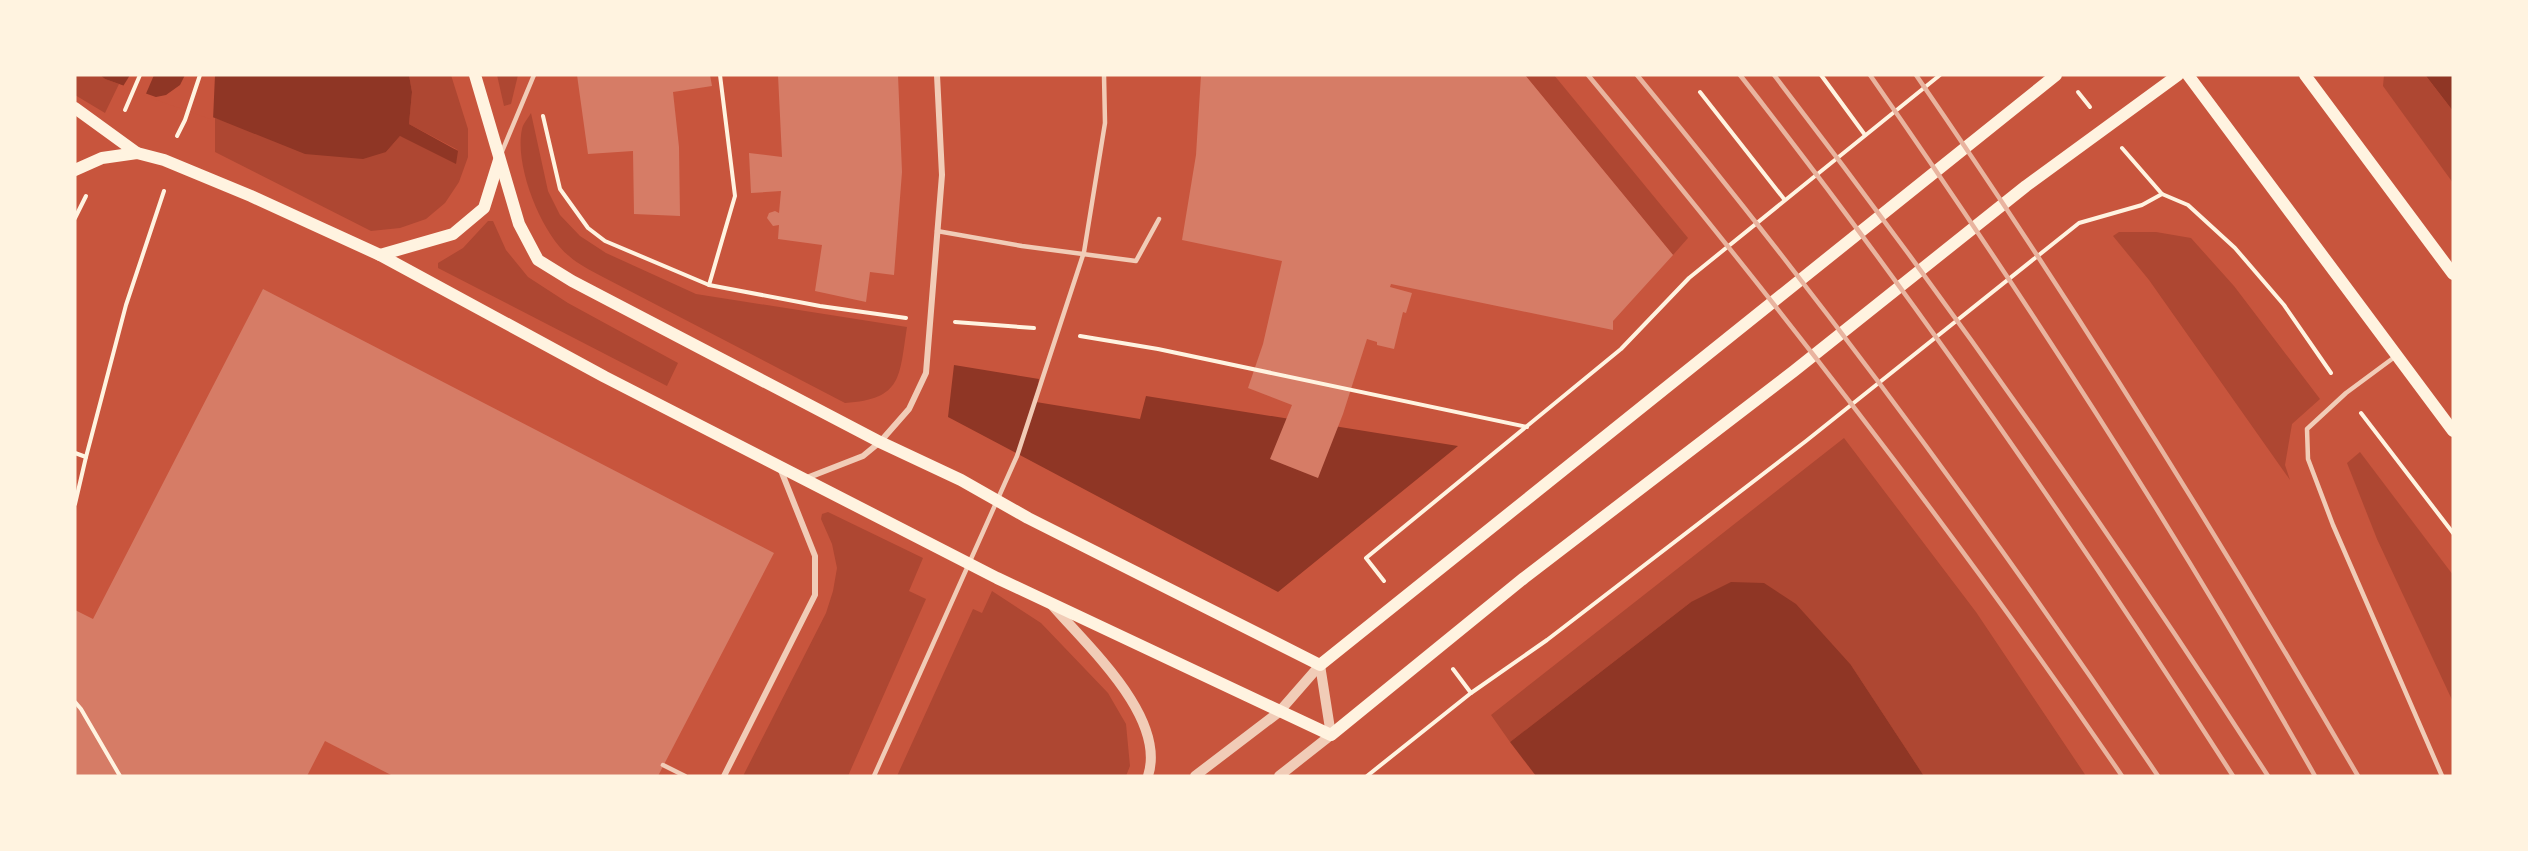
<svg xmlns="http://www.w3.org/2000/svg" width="2528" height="851" viewBox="0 0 2528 851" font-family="'Fira Sans Condensed',sans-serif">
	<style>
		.green { fill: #ae4732 }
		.water { fill: #8f3625 }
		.pier { fill: #c8553d }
		.building { fill: #d67c66 }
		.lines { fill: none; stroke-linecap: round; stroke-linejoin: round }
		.path { stroke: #fff3e0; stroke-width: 4 }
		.service { stroke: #f1ccb7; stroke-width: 4.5 }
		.minor { stroke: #f1ccb7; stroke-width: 6 }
		.tertiary { stroke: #f1ccb7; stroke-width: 10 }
		.secondary { stroke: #fff3e0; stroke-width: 12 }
		.rail { stroke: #e9b49f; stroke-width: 4.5 }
	</style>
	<rect width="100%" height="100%" fill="#c8553d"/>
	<!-- green -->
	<g class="green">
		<path d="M75,75H100L105,79L119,84L105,113L75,95Z"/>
		<path d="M409,75H451L468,129V157L459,182L445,203L426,219L400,228L371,231L215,152V118L234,124L386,152L400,136L458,150L409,124L412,92Z"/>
		<path d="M497,75H518L511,104L504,106Z"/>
		<path d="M1525,75H1554L1688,238L1673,255Z"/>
		<path d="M2384,75H2425L2453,111V183L2383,86Z"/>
		<path d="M531,113L548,191L560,215L580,236L606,253L696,294L907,327C899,377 903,399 845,403L601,276C590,270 578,264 569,256C541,233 514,165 522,129C523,124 528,118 531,113Z"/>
		<path d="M488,221H493L506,250L528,277L568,303L678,363L667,386L438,268V263L463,248Z"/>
		<path d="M2119,232H2156L2191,238L2234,286L2320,399L2292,424L2285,465L2290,480L2149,280L2113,236Z"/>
		<path d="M1844,438L1976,612L2086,776H1924L1851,665L1691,602L1510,742L1491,715Z"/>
		<path d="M2360,452L2453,575V702L2377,539L2347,463Z"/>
		<path d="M828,512L923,558L909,591L926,599L848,776H743L826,613L833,591L837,568L832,544L821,519L822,514Z"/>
		<path d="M992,591L1041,623L1108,693L1126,724L1130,766L1126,776H897L973,609L982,613Z"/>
	</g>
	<!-- water -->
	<g class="water">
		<path d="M100,75H409L412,92L409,124L458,151L456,164L400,136L386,152L363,159L305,154L215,118L105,79Z"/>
		<path d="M2425,75H2453V111L2426,76Z"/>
		<path d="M954,365L1039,379L1036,402L1140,419L1146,396L1458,446L1278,592L948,417Z"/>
		<path d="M1731,582L1764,583L1796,604L1851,665L1924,776H1536L1510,742L1691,602Z"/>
	</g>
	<!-- pier -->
	<g class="pier">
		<path d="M130,75H154L145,96L122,88Z"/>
		<path d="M185,75H215L213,120L151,98L166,95L180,85Z"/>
	</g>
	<!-- building -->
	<g class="building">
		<path d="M577,75H710L712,86L673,92L679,147L680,216L634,214L633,151L588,154Z"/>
		<path d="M778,75H898L902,172L894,275L870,272L866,302L815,291L822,245L778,239L779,225L773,226L767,218L769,213L775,211L779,213L781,191L751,193L749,153L782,157Z"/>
		<path d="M1201,75H1525L1673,255L1613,321V330L1391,284L1390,287L1412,293L1406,313L1403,312L1394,349L1377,345V342L1367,339L1343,414L1318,478L1270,459L1292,405L1248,388L1263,344L1282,261L1182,240L1196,155Z"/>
		<path d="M263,289L774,553L658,776H393L325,741L307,776H75V610L93,619Z"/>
	</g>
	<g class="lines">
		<!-- path -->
		<g class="path">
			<path d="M1821,75L1865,135"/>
			<path d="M1700,92L1784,199"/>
			<path d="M2078,92L2090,107"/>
			<path d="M125,110L140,75"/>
			<path d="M543,116L560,189L588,228L605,241L709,285L820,306L906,318"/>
			<path d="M177,136L185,120L200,75"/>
			<path d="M2122,148L2162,194L2188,205L2235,248L2284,305L2331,373"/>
			<path d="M75,218L86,196"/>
			<path d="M709,285L735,196L720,75"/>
			<path d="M955,322L1034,328"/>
			<path d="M1080,336L1158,349L1527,427"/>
			<path d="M2361,413L2453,533"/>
			<path d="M75,453L86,457L75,504"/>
			<path d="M86,457L126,305L164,191"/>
			<path d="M1384,581L1366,558L1621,349L1689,278L1940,75"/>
			<path d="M1453,669L1471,693L1547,640L1806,441L2079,223L2142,205L2162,194"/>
			<path d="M75,702L81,709L120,776"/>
			<path d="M1367,776L1471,693"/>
		</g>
		<!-- service -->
		<g class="service">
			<path d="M501,154L534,75"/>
			<path d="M937,231L1022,246L1136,261L1159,219"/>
			<path d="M2396,356L2346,393L2307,429L2308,459L2333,525L2442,776"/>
			<path d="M663,765L685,776"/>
			<path d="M874,776L1017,456L1084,252L1105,123L1104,75"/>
		</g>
		<!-- minor -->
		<g class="minor">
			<path d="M804,479L863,456L880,442L909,409L926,373L942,175L937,75"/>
			<path d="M724,776L815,595V556L780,468"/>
		</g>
		<!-- tertiary -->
		<g class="tertiary">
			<path d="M1052,605C1087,646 1167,717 1148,776"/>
			<path d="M1195,776L1279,712L1320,665"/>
			<path d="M1279,776L1331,735L1320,665"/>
		</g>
		<!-- secondary -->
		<g class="secondary">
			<path d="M475,75L519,224L538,260L572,281L880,442L961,480L1028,518L1320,665L2056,75"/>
			<path d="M2188,75L2453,431"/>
			<path d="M2305,75L2453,274"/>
			<path d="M75,108L137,153"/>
			<path d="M75,170L102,158L137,153L164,160L251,196L380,255L605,377L997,578L1331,735L1524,578L1794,371L2026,186L2178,75"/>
			<path d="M380,255L453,234L484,208L499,160"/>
		</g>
		<!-- rail -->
		<g class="rail">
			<path d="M1588,75C1776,301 1956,533 2122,776"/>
			<path d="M1637,75C1822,299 1996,535 2158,776"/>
			<path d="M1740,75C1916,300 2079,536 2233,776"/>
			<path d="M1774,75C1948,301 2113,536 2268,776"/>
			<path d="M1870,75C2028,302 2179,535 2315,776"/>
			<path d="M1916,75C2073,303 2219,537 2358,776"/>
		</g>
	</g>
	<!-- border -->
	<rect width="2528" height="851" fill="none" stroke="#fff3e0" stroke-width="153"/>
</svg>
